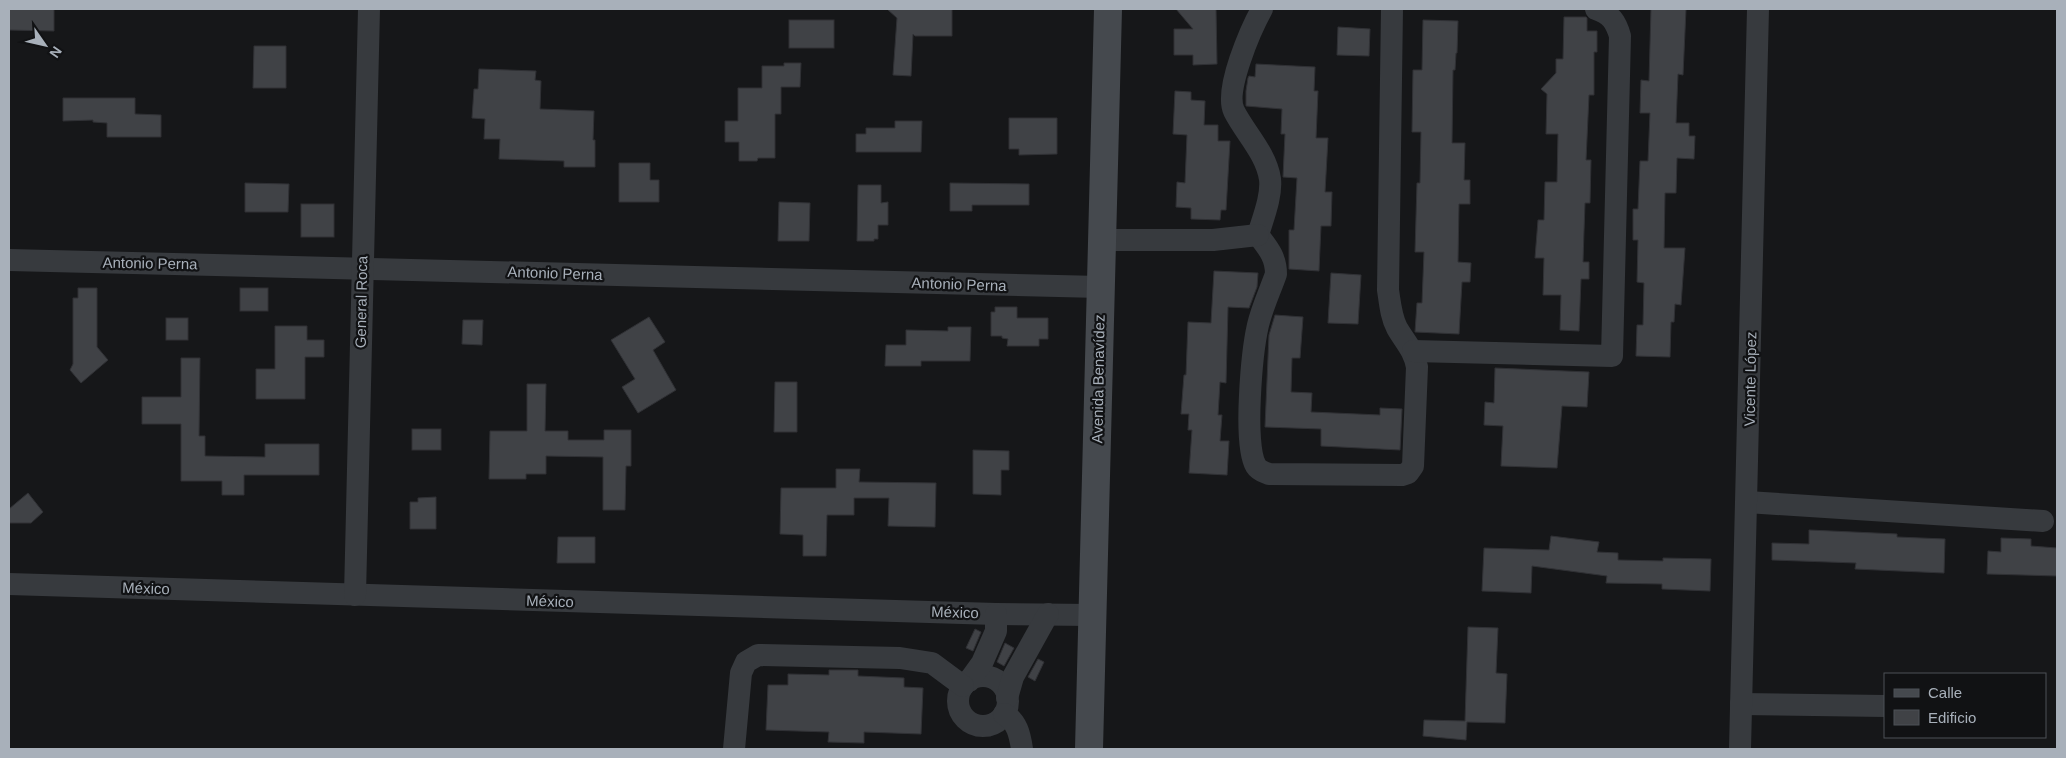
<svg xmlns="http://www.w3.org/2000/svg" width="2066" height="758" viewBox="0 0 2066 758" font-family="Arial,sans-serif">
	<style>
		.building { fill: #404246; stroke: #303135 }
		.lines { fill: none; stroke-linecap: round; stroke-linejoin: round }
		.street { stroke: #373a3e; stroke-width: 22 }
		.secondary { stroke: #45494e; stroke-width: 28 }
		.labels { text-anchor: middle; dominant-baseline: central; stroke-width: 4.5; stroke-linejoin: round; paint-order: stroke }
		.street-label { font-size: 15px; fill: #a8b0ba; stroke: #111214 }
	</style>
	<rect width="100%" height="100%" fill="#161719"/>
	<!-- building -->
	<g class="building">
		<path d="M9,9H54V31L9,30Z"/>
		<path d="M887,9H952V36H915L913,34L911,76L893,75L897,18Z"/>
		<path d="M1176,9H1216L1217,64L1193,65V55H1174V29H1193Z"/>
		<path d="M1651,9H1686L1683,75L1678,74L1676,123H1689V136H1695L1694,159L1677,158L1676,193H1665L1664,248H1685L1681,305L1675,304L1674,322H1671L1670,357L1636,356L1637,325H1643L1644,283L1637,282L1638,240H1633V209H1638L1640,161H1648L1650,113H1640L1641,80L1649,81Z"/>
		<path d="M1564,17H1586L1587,18V31H1597V52H1594V95H1589L1586,160H1591L1590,203H1585L1584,231L1583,262H1589V279H1581L1579,331L1560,330L1561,295H1543L1544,258H1535L1538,220H1544L1545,182H1557L1558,134H1546L1547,94L1541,89L1556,73V59H1563Z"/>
		<rect x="789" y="20" width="45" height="28"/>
		<path d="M1423,20L1458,21L1457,53H1456L1455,70H1453L1452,143H1465L1464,180H1470V204H1459L1458,262L1471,263L1470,282H1462L1459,334L1415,332L1417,303H1422L1424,252H1415L1417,183H1420L1421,132H1412L1413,70H1422Z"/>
		<path d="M1338,27L1370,29L1369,56L1337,55Z"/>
		<path d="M254,46H286V88H253Z"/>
		<path d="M784,63H801L800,87H781V114H775V158H758L757,161H739V142H725V121H738V88H762V66H784Z"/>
		<path d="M1256,64L1315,67L1314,91H1318L1316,138H1328L1325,192H1332L1331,226H1321L1319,271L1289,269V230H1294L1297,178L1283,177L1285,134H1281L1282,109L1246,106V91L1248,78L1249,76L1255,77Z"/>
		<path d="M479,69L536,71L535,80L541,81L540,109L594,111L593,140H595V167H564V161L499,159L500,139H484L485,119L472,118L474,89H478Z"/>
		<path d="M1175,91L1191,92V100L1205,101L1204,125H1218V141H1230L1226,210H1221L1220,220L1191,219V208L1176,207L1177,182L1185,183L1187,135L1173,134Z"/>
		<path d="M63,98H135V114L161,115V137H107V123L93,122V120L63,121Z"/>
		<path d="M1009,118H1057V154L1019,155V149H1009Z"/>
		<path d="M895,121H922L921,152H856V134H866V128H895Z"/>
		<path d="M619,163H650V180H659V202H619Z"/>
		<path d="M245,183L289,184L288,212H245Z"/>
		<path d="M950,183L1029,184V205H972V211H950Z"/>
		<path d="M858,185H881V203L888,202V225H878V239H874V241H857Z"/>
		<path d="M779,202L810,203L809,241H778Z"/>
		<rect x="301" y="204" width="33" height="33"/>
		<path d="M1214,271L1258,273L1257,287L1249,308L1228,307L1226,383L1220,382L1218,415H1222L1220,441H1229L1227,475L1189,473L1192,430H1188L1189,414H1181L1184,375H1186L1188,322L1211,323Z"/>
		<path d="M1331,273L1361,275L1358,324L1328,323Z"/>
		<path d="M78,288H97V347L108,360L81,383L70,370L73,364V298H78Z"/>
		<rect x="240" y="288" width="28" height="23"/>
		<path d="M995,307H1017V318H1048V339H1039V346H1007L1008,339L1002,338V336H991V312H995Z"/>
		<path d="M1275,315L1303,317L1300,358H1292L1291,392L1312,393L1311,412L1380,415V408L1402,409L1400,450L1321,446V429L1265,427L1269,335Z"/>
		<path d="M649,317L665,342L653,350L676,390L638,413L622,387L635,379L611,340Z"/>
		<rect x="166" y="318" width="22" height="22"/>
		<path d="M463,320H483L482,345L462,344Z"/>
		<path d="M275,326H307V340H324V357H305V399H256V369H275Z"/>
		<path d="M948,327H971L970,361H921V366H885L886,345H906V330L948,331Z"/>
		<path d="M181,358H200L199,436H205V456L265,457V444H319V475H244V495H222V481H181V424H142V397H181Z"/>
		<path d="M1495,368L1589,372L1587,407L1562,406L1557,468L1501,466L1503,426L1484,425L1485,402L1494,403Z"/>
		<path d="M775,382H797V432H774Z"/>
		<path d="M527,384H546L545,431H568V440H604V430H631V466H626L625,510H603V457L546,456V474H526V479H489L490,431H527Z"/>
		<rect x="412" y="429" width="29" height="21"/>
		<path d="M973,450L1009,451V470H1001V495L973,494Z"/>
		<path d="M836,469H860L859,482L936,483L935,527L888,526L889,498H854V515H827L826,556H803V535L780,534L781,488H836Z"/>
		<path d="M28,493L43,512L31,523H9V509Z"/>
		<path d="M436,497V529H410V502H418V498Z"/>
		<path d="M1809,530L1897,534V537L1945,539L1944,573L1855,569L1856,563L1772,560V543L1809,544Z"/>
		<path d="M1551,536L1599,542L1597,552L1618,553V560L1663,561V558L1711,559L1710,591L1662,589V584L1606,583L1607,576L1532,566L1531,593L1482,591L1484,548L1549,550Z"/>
		<path d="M558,537H595V563H557Z"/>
		<path d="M2001,538L2031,539V546L2057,548V576L1987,574L1988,551L2001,552Z"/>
		<path d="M1468,627L1498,628L1496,673L1507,674L1505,723L1467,722L1466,740L1423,736L1424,720L1465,721Z"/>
		<path d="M975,629L981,632L973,651L966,648Z"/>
		<path d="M1005,643L1014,648L1004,666L997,662Z"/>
		<path d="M1038,659L1044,662L1035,681L1028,677Z"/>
		<path d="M829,670H858V676L904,678V687L923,688L921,734L864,732V743L828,742L829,732L766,730L768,685H788V674L829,675Z"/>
	</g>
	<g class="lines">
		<!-- street -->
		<g class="street">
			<path d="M1258,235C1268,248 1276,257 1276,274C1270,291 1262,308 1258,325C1252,351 1243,445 1256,466C1259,471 1264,472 1269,474L1402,475L1408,473L1413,466L1417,367C1414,350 1405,342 1397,328C1391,317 1390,303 1388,290L1392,9"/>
			<path d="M1258,235C1263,218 1272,196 1270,179C1266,153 1245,133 1234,111C1224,90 1251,29 1262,9"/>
			<path d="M1102,240H1213L1258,235"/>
			<path d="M9,260L1100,287"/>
			<path d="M1413,351L1612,356L1620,36C1616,22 1611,14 1596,9"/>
			<path d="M1747,502L2043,521"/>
			<path d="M9,584L996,614L1092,615"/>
			<path d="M355,595L369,9"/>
			<circle cx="983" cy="701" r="25"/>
			<path d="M969,681L982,663L996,631V614"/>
			<path d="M1007,698L1013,677L1048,614"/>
			<path d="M1741,704L1885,706"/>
			<path d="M1004,714C1017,721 1020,735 1022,749"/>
			<path d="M734,749L741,673L746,662L758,655L900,658L932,663L963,686"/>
			<path d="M1740,749L1758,9"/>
		</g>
		<!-- secondary -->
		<path class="secondary" d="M1089,749L1108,9"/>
	</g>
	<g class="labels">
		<!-- street labels -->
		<g class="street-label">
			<text transform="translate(150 263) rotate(1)">Antonio Perna</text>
			<text transform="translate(555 273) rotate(2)">Antonio Perna</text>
			<text transform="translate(959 284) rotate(2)">Antonio Perna</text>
			<text transform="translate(361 302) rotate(-89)">General Roca</text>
			<text transform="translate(1098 379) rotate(-89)">Avenida Benavídez</text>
			<text transform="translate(1750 379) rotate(-89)">Vicente López</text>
			<text transform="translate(146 588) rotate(2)">México</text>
			<text transform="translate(550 601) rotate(2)">México</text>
			<text transform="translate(955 612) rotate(2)">México</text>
		</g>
	</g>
	<!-- border -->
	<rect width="2066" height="758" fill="none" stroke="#a8b0ba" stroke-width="20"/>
	<!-- legend -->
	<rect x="1884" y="673" width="162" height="65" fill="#111214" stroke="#4d5156"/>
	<rect x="1894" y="689" width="25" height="8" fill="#45494e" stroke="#4d5156"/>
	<text x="1928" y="698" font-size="15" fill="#a8b0ba">Calle</text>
	<rect x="1894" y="710" width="25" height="15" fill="#404246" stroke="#4d5156"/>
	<text x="1928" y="723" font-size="15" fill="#a8b0ba">Edificio</text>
	<!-- north arrow -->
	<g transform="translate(45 45) rotate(124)" stroke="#111214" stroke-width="4" paint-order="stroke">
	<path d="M0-4L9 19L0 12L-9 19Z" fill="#a8b0ba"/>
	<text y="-8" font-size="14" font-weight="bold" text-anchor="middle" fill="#a8b0ba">N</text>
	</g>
</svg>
